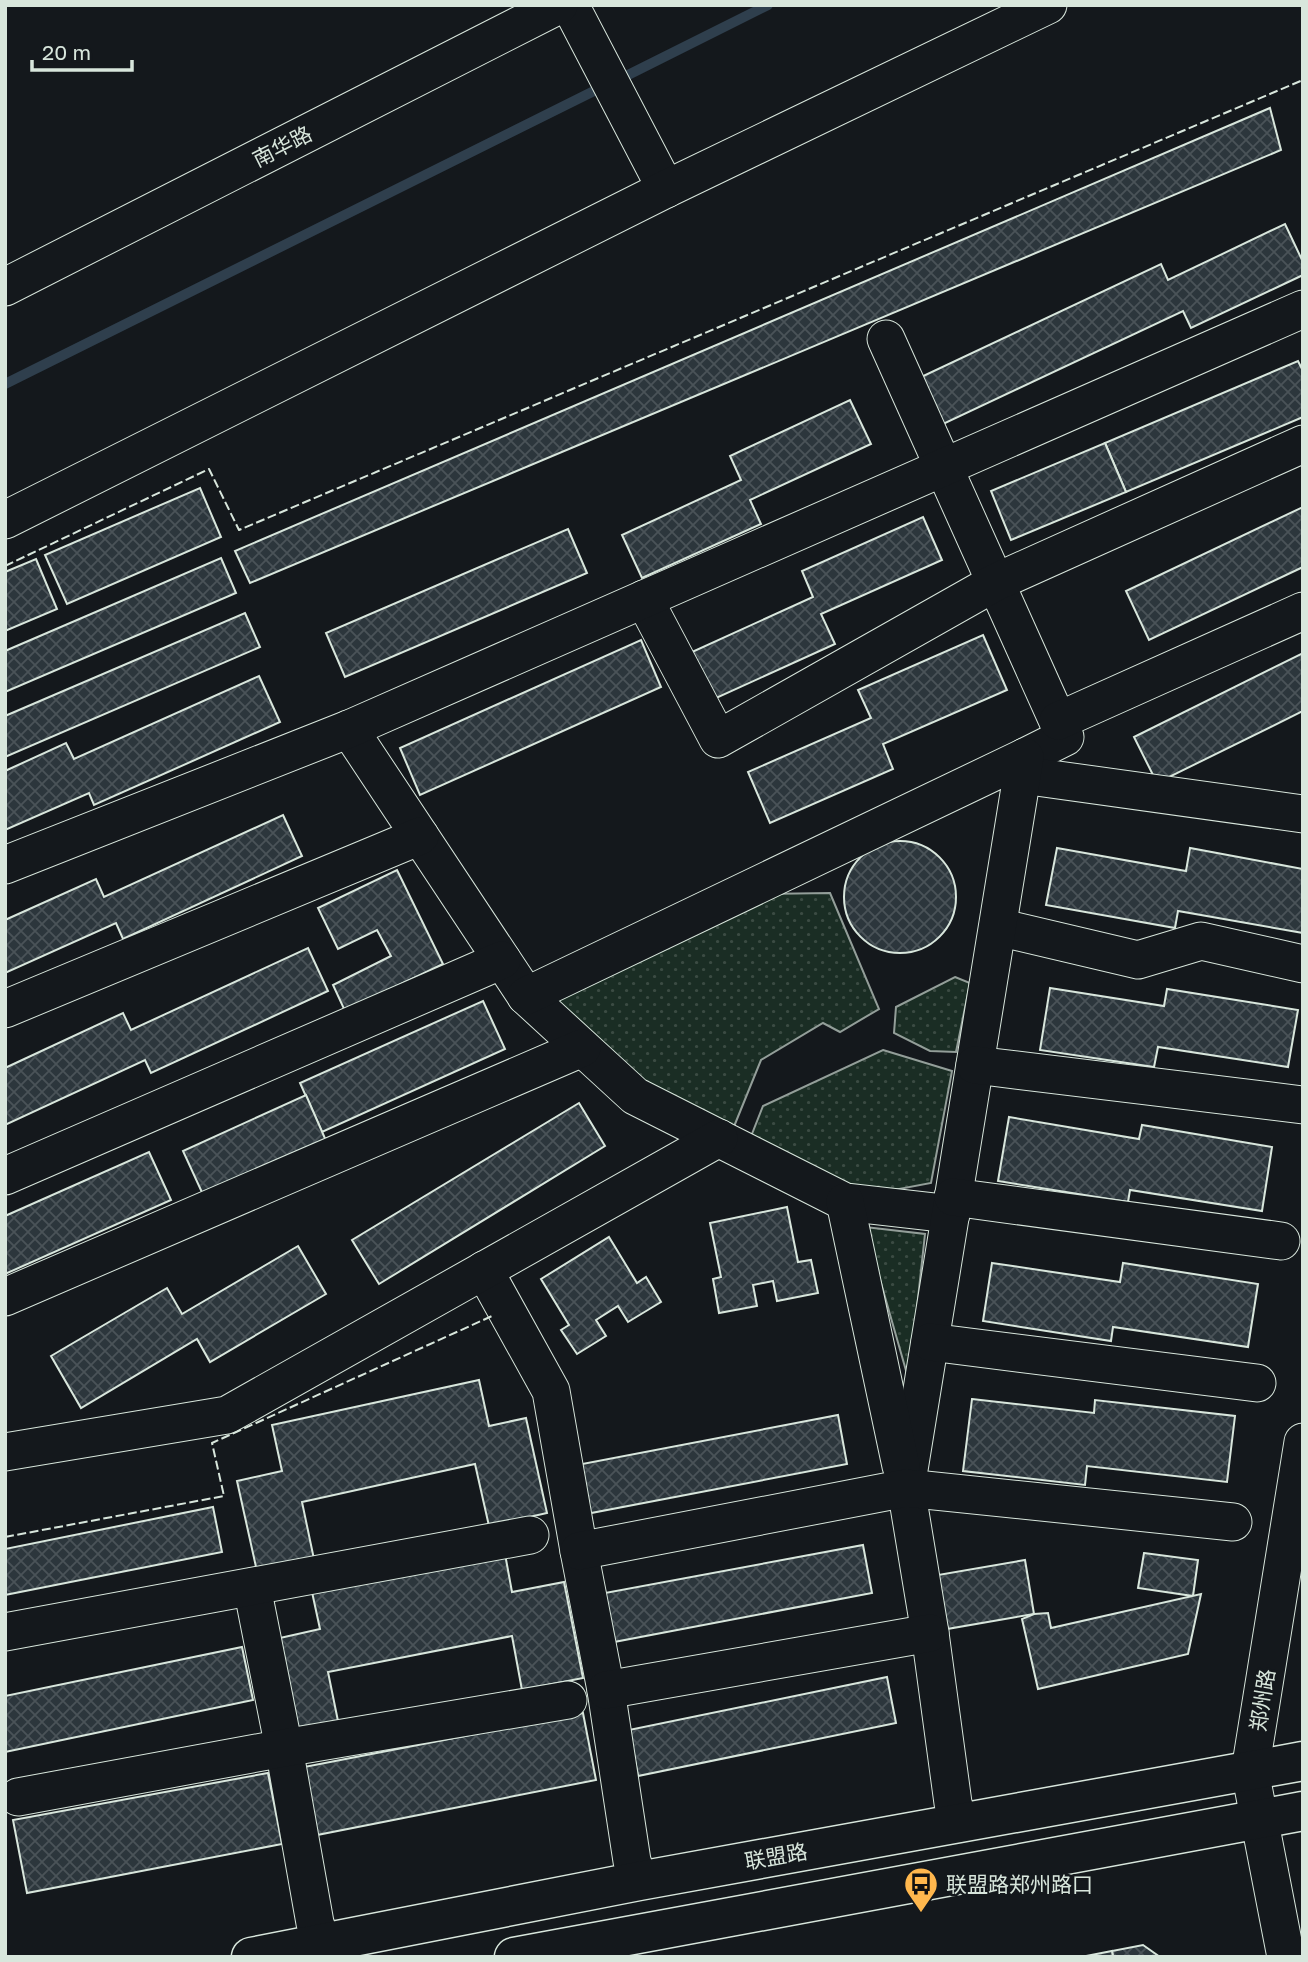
<svg xmlns="http://www.w3.org/2000/svg" width="1308" height="1962" viewBox="0 0 1308 1962" font-family="'Golos Text','Noto Sans SC',sans-serif">
	<style>
		.grass { fill: url(#grass-dots); stroke: #939e99; stroke-width: 2 }
		.lines { fill: none; stroke-linecap: round; stroke-linejoin: round }
		.stream { stroke: #2f3f4d; stroke-width: 10 }
		.building { fill: url(#building-cross-hatch); stroke: #d8e6dc; stroke-width: 2 }
		.minor-casing { stroke: #d8e6dc; stroke-width: 39 }
		.major-casing { stroke: #d8e6dc; stroke-width: 41 }
		.minor { stroke: #14181c; stroke-width: 37 }
		.major { stroke: #14181c; stroke-width: 38 }
		.fence { stroke: #d8e6dc; stroke-width: 2; stroke-dasharray: 9 3.5; stroke-linecap: butt }
		.labels { text-anchor: middle; dominant-baseline: central; stroke-width: 5; stroke-linejoin: round; paint-order: stroke }
		.street-label { font-size: 21px; fill: #d8e6dc; stroke: #14181c }
		.poi-label { font-size: 21px; fill: #d8e6dc; stroke: #14181c; text-anchor: start }
	</style>
	<defs>
		<pattern id="grass-dots" width="8" height="8" patternUnits="userSpaceOnUse" patternTransform="scale(1.75)"><rect width="8" height="8" fill="#1a2d24"/><path d="M2 2h.1M6 6h.1" fill="none" stroke="#3b4b43" stroke-width="1.8" stroke-linecap="round"/></pattern>
		<pattern id="building-cross-hatch" width="8" height="8" patternUnits="userSpaceOnUse" patternTransform="scale(1.75)"><rect width="8" height="8" fill="#2c363c"/><path d="M0 0l8 8M0 8l8-8" fill="none" stroke="#4a5358"/></pattern>
	</defs>
	<rect width="100%" height="100%" fill="#14181c"/>
	<!-- grass -->
	<g class="grass">
		<path d="M830,893L879,1009L840,1032L823,1023L761,1060L733,1129L642,1083L549,994L757,894Z"/>
		<path d="M955,977L970,983L956,1052L930,1051L894,1033L896,1007Z"/>
		<path d="M883,1050L952,1071L931,1183L878,1193L845,1184L750,1139L763,1106Z"/>
		<path d="M865,1227L925,1234L909,1381Z"/>
	</g>
	<g class="lines">
		<!-- stream -->
		<g class="stream">
			<path d="M618,80L768,5"/>
			<path d="M5,384L604,86"/>
		</g>
	</g>
	<!-- building -->
	<g class="building">
		<path d="M1270,108L1281,150L250,583L235,551Z"/>
		<path d="M1285,224L1303,262V275L1191,328L1183,311L941,425L919,378L1161,264L1168,280Z"/>
		<path d="M1298,361L1303,371V417L1126,492L1105,443Z"/>
		<path d="M850,400L871,444L750,500L761,524L642,578L622,535L741,480L730,456Z"/>
		<path d="M1105,443L1126,492L1011,540L991,491Z"/>
		<path d="M200,488L221,537L67,604L45,555Z"/>
		<path d="M1303,507V567L1149,640L1126,591Z"/>
		<path d="M923,517L942,560L821,614L835,644L714,699L692,652L813,597L802,571Z"/>
		<path d="M568,529L587,573L345,677L326,633Z"/>
		<path d="M221,558L236,593L5,692V651Z"/>
		<path d="M36,559L57,609L5,631V572Z"/>
		<path d="M245,613L260,647L5,757V716Z"/>
		<path d="M983,635L1007,690L883,744L893,769L770,823L748,772L871,718L858,690Z"/>
		<path d="M641,640L661,687L420,795L400,748Z"/>
		<path d="M1303,653V711L1157,783L1134,737Z"/>
		<path d="M259,676L280,722L94,805L89,793L5,830V771L66,743L74,759Z"/>
		<path d="M283,815L302,856L123,939L116,923L5,973V920L96,879L104,897Z"/>
		<circle cx="900" cy="897" r="56"/>
		<path d="M1057,848L1186,871L1190,848L1303,869V933L1178,911L1175,928L1046,905Z"/>
		<path d="M397,870L443,964L345,1011L333,985L391,956L377,930L338,949L318,908Z"/>
		<path d="M308,948L328,991L151,1073L145,1060L5,1125V1068L123,1013L131,1030Z"/>
		<path d="M1050,988L1164,1006L1167,989L1298,1010L1288,1067L1158,1047L1154,1067L1040,1050Z"/>
		<path d="M483,1001L505,1049L322,1132L300,1083Z"/>
		<path d="M306,1095L327,1143L205,1199L183,1151Z"/>
		<path d="M579,1103L605,1146L379,1284L352,1240Z"/>
		<path d="M1009,1117L1139,1139L1142,1125L1272,1147L1262,1211L1130,1190L1128,1202L998,1181Z"/>
		<path d="M149,1152L171,1200L5,1274V1216Z"/>
		<path d="M787,1207L798,1262L811,1260L818,1293L777,1301L773,1281L753,1285L757,1306L719,1313L713,1279L721,1277L710,1223Z"/>
		<path d="M609,1237L637,1283L646,1277L661,1302L628,1322L618,1306L596,1320L606,1336L577,1354L561,1330L569,1325L541,1279Z"/>
		<path d="M298,1246L326,1294L210,1362L197,1339L81,1408L51,1356L167,1288L182,1314Z"/>
		<path d="M992,1263L1120,1282L1123,1263L1258,1284L1248,1347L1113,1327L1111,1341L983,1321Z"/>
		<path d="M479,1380L489,1426L526,1418L547,1513L489,1526L475,1464L302,1502L315,1564L258,1576L237,1481L282,1471L272,1425Z"/>
		<path d="M972,1399L1094,1413L1095,1400L1235,1416L1227,1482L1087,1466L1085,1485L963,1471Z"/>
		<path d="M838,1415L847,1464L586,1514L577,1465Z"/>
		<path d="M213,1507L222,1552L5,1595V1549Z"/>
		<path d="M863,1545L872,1593L614,1642L605,1593Z"/>
		<path d="M1144,1553L1198,1560L1193,1596L1138,1588Z"/>
		<path d="M505,1554L512,1592L564,1582L583,1678L522,1690L512,1636L328,1672L339,1726L289,1736L271,1640L320,1629L312,1592Z"/>
		<path d="M1025,1560L1034,1614L947,1629L938,1575Z"/>
		<path d="M1201,1594L1188,1654L1038,1689L1022,1619L1034,1614L1048,1613L1051,1628Z"/>
		<path d="M242,1647L253,1700L5,1752V1696Z"/>
		<path d="M887,1677L896,1723L638,1776L629,1730Z"/>
		<path d="M583,1713L596,1780L312,1836L299,1768Z"/>
		<path d="M268,1773L282,1844L27,1893L13,1820Z"/>
		<path d="M1143,1945L1160,1957H1113L1112,1951Z"/>
		<path d="M1112,1951L1113,1957H1081Z"/>
	</g>
	<g class="lines">
		<!-- minor casing -->
		<g class="minor-casing">
			<g id="minor">
				<path d="M570,5L666,189"/>
				<path d="M5,287L559,5"/>
				<path d="M886,339L1065,737L1025,757"/>
				<path d="M5,520L666,189L1048,5"/>
				<path d="M644,599L718,739L996,582L1303,444"/>
				<path d="M1058,721L1303,611"/>
				<path d="M349,729L526,996L635,1096L845,1202L951,1214"/>
				<path d="M1022,775L1303,814"/>
				<path d="M5,865L349,729L1303,309"/>
				<path d="M998,927L1138,960L1201,941L1303,964"/>
				<path d="M526,996L1025,757L906,1488L930,1633L953,1803L959,1823"/>
				<path d="M5,1009L420,836"/>
				<path d="M975,1065L1303,1105"/>
				<path d="M5,1176L502,960"/>
				<path d="M953,1197L1281,1241"/>
				<path d="M845,1202L901,1466"/>
				<path d="M484,1270L551,1391L579,1551L606,1690L632,1861L639,1881"/>
				<path d="M5,1297L582,1048"/>
				<path d="M930,1342L1257,1383"/>
				<path d="M5,1452L227,1415L719,1138"/>
				<path d="M579,1551L906,1488L1233,1522"/>
				<path d="M252,1587L284,1748L315,1923L322,1944"/>
				<path d="M5,1632L530,1535"/>
				<path d="M606,1690L930,1633"/>
				<path d="M18,1797L284,1748L568,1700"/>
				<path d="M1286,1957L1250,1771L1303,1442"/>
			</g>
		</g>
		<!-- major casing -->
		<g class="major-casing">
			<g id="major">
				<path d="M251,1957L639,1881L1303,1761"/>
				<path d="M514,1957L1303,1811"/>
			</g>
		</g>
		<!-- minor -->
		<use href="#minor" class="minor"/>
		<!-- major -->
		<use href="#major" class="major"/>
		<!-- fence -->
		<g class="fence">
			<path d="M5,566L209,469L239,530L1303,80"/>
			<path d="M5,1537L224,1496L212,1443L492,1316L493,1318"/>
		</g>
	</g>
	<!-- icons -->
	<defs>
		<g id="bus-pin" transform="scale(1.75)"><path d="M0 17L-7.5 6A9.5 9.5 0 1 1 7.5 6Z" fill="#ffb74d" stroke="#14181c"/><path d="M-5-6H5V4H4V6H2V4H-2V6H-4V4H-5ZM-3.5-4V0h7V-4ZM-3.5 1.2v1.5H-2V1.2ZM2 1.2v1.5H3.5V1.2Z" fill="#111"/></g>
	</defs>
	<g fill-rule="evenodd">
		<use href="#bus-pin" x="921" y="1884"/>
	</g>
	<g class="labels">
		<!-- street labels -->
		<g class="street-label">
			<text transform="translate(282 146) rotate(-27)">南华路</text>
			<text transform="translate(1262 1700) rotate(-81)">郑州路</text>
			<text transform="translate(776 1856) rotate(-10)">联盟路</text>
		</g>
		<!-- poi labels -->
		<g class="poi-label">
			<text x="946" y="1884">联盟路郑州路口</text>
		</g>
	</g>
	<!-- border -->
	<rect width="1308" height="1962" fill="none" stroke="#d8e6dc" stroke-width="14"/>
	<!-- scale -->
	<path d="M32 60v10h100v-10" fill="none" stroke="#d8e6dc" stroke-width="3.5"/>
	<text x="42" y="60" font-size="21" fill="#d8e6dc" stroke="#14181c" stroke-width="5" paint-order="stroke">20 m</text>
</svg>
